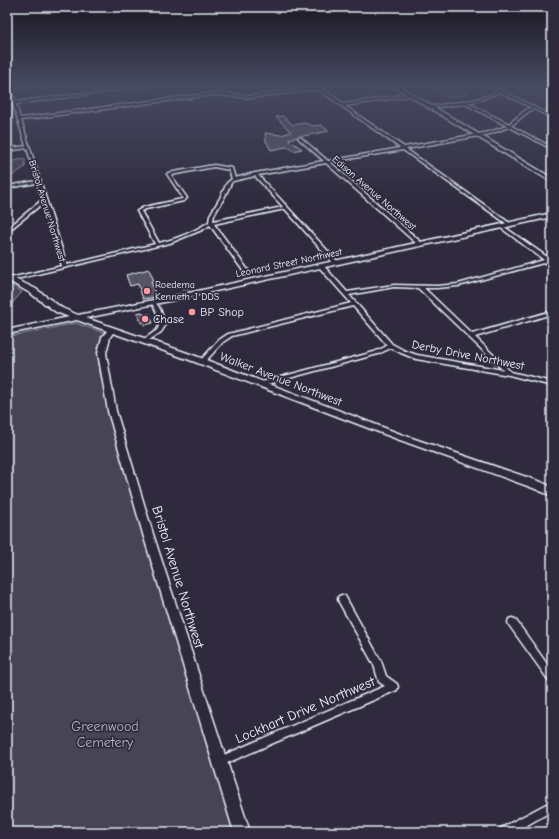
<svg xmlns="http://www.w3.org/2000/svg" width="559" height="839" viewBox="0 0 559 839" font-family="'Comic Neue',sans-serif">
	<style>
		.built { fill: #3b3749 }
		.green { fill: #464455; stroke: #979aa6 }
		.building { fill: #575565; stroke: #e8f1f8 }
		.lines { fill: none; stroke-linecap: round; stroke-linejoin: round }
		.street-casing { stroke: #e8f1f8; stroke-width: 3 }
		.secondary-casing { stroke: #e8f1f8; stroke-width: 3 }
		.street { fill: #2f2a3d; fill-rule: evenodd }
		.secondary { fill: #2f2a3d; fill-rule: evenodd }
		.poi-dot { fill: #ff9aa2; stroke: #2f2a3d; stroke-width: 1.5 }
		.labels { text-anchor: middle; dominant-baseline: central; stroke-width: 3.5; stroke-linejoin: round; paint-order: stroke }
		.far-street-label { font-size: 10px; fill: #e8f1f8; stroke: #2f2a3d }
		.far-poi-label { font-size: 10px; fill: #e8f1f8; stroke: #2f2a3d; text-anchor: start }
		.poi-label { font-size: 12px; fill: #e8f1f8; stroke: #2f2a3d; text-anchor: start }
		.street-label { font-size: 12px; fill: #e8f1f8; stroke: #2f2a3d }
		.near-street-label { font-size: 14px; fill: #e8f1f8; stroke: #2f2a3d }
		.near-park-label { font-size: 14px; fill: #afb4bf; stroke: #2f2a3d }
	</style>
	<rect width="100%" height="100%" fill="#2f2a3d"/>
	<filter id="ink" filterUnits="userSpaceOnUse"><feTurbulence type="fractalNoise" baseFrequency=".025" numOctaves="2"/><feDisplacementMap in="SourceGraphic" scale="8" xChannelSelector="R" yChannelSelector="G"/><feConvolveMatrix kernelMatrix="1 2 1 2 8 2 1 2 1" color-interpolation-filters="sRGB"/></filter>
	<g filter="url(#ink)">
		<!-- built -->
		<path class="built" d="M492,86H552V101L530,105Z"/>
		<!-- green -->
		<g class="green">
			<path d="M447,87L463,89L467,94L449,98L433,90Z"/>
			<path d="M25,159V167L12,176L7,177V162Z"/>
			<path d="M7,282L22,292L7,309Z"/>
			<path d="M76,323L104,333L97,350L100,373L237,832H7V337Z"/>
		</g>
		<!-- building -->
		<g class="building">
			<path d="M283,116L293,125L305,123L313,126L321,125L329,131L288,139L302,149L293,151L290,148L285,147L271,150L266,141L265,133L281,135L291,132L276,117Z"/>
			<path d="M149,269L154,281H151L156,297L143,299L138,284L130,286L126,275Z"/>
			<path d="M190,282L193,288L183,290L180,284Z"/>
			<path d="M142,312L144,315L149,314L153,323L144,325L143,322L141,323L137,313Z"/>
		</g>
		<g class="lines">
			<!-- street casing -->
			<g class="street-casing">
				<g id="street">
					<path d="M8,86H26L11,89L15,102L139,86H150L16,104L20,118L205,94L217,93L226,94L228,86H231L229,94L251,96L322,86H332L321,88L344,104L409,94L410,96L345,106L404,147L489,132L507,126L465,104L428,108L427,107L473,100L490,95L497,91L489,86H493L552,116V118L534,109L529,111L511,126L552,147V149L509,127L490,134L406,149L511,224V226H510L403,150L330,162L422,243V245H418L326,163L258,175L338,262V264H334L285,209L214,224L248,270V272H244L210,225L202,230L170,243L12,280L10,279V278L62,266L43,203L7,232V229L42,200L37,183L7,188V186L37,181L27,148L7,151V149L26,146L13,104L7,105V103L13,102ZM318,89L400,148L328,161L300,137L298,138L299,139L324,161L255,173L235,178L232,168L214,165L168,173L167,174L183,198L182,199L144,207L137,211L155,244L67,265L21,120L205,96L217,95L251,98ZM500,92L532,108L527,109L509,124L468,103L483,99ZM214,167L229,170L232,179L227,183L220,198L210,215L209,222C194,232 176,239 159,243L141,211L146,209L184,201L187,198L171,175ZM255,176L283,207L213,221L214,215L224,198L231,183L233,181Z"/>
					<path d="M501,226H503L550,259L552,261V264L547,262L458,286L437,288H424L472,334L552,311V314L475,337L511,372L552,382V386L509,375L416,359L401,353L391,348L378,354L260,386L258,385L257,384L258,383L374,352L385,347L387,345L353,306L232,336L223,342L204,363L202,364L199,362L219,340L228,334L351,303L319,267V265H323L347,292L394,285L437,286L458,284L544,260L501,228ZM394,287L418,288L503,370L417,355L405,351L392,344L349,295Z"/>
					<path d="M152,302H154C161,306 163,318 165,326L161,332L145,343L142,341L143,340L157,330L159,326L158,315L152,303Z"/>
					<path d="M342,595L345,596L381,661L386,676L397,684L398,687L397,690L220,766L217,764L215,761L217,758L385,686L379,682L374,665L339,602L338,599L339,596Z"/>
					<path d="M512,618L515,619L552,671V682L549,681L509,625L508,622L509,619Z"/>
					<path d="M552,801V811L515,832H500L501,828Z"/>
				</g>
			</g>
			<!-- secondary casing -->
			<g class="secondary-casing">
				<g id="secondary">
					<path d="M399,86L552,178V182L393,86Z"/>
					<path d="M552,213V217L184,298L86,318L193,355L403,435L541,482L552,487V496L533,488L397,439L187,359L113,333L110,337L106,353L116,411L153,534L250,832H234L143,534L108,411L98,353L102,337L107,331L77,320L7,334V330L69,317L56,312L30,293L7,280V275L36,289L62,308L78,315L184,294Z"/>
				</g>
			</g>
			<!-- street -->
			<use href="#street" class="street"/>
			<!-- secondary -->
			<use href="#secondary" class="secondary"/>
		</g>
	</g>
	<!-- sky -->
	<linearGradient id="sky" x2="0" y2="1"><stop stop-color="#1a1722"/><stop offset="0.42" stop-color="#474a62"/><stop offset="1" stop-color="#474a62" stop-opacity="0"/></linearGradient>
	<rect width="559" height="204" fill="url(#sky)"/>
	<!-- markers -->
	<g class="poi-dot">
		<circle cx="147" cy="291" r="4"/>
		<circle cx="192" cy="312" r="4"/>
		<circle cx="145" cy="319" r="4"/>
	</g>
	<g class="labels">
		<!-- far-street labels -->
		<g class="far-street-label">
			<text transform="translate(374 193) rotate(41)">Edison Avenue Northwest</text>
			<text transform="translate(47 211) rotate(73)">Bristol Avenue Northwest</text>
			<text transform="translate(289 263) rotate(-12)">Leonard Street Northwest</text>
		</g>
		<!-- far-poi labels -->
		<g class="far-poi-label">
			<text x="155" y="285">Roedema<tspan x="155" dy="12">Kenneth J DDS</tspan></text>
		</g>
		<!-- poi labels -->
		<g class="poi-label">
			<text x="200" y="312">BP Shop</text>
			<text x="153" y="319">Chase</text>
		</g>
		<!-- street labels -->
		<g class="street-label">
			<text transform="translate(468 355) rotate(11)">Derby Drive Northwest</text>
			<text transform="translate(281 379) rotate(21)">Walker Avenue Northwest</text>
		</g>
		<!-- near-street labels -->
		<g class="near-street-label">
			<text transform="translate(178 577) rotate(73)">Bristol Avenue Northwest</text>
			<text transform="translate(305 710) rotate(-23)">Lockhart Drive Northwest</text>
		</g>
		<!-- near-park labels -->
		<g class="near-park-label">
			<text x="105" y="726">Greenwood<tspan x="105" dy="16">Cemetery</tspan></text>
		</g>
	</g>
	<!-- margin -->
	<rect width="559" height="839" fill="none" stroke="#2f2a3d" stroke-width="24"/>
	<rect x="12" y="12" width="535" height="815" fill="none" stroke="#e8f1f8" stroke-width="1.5" filter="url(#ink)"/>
</svg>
